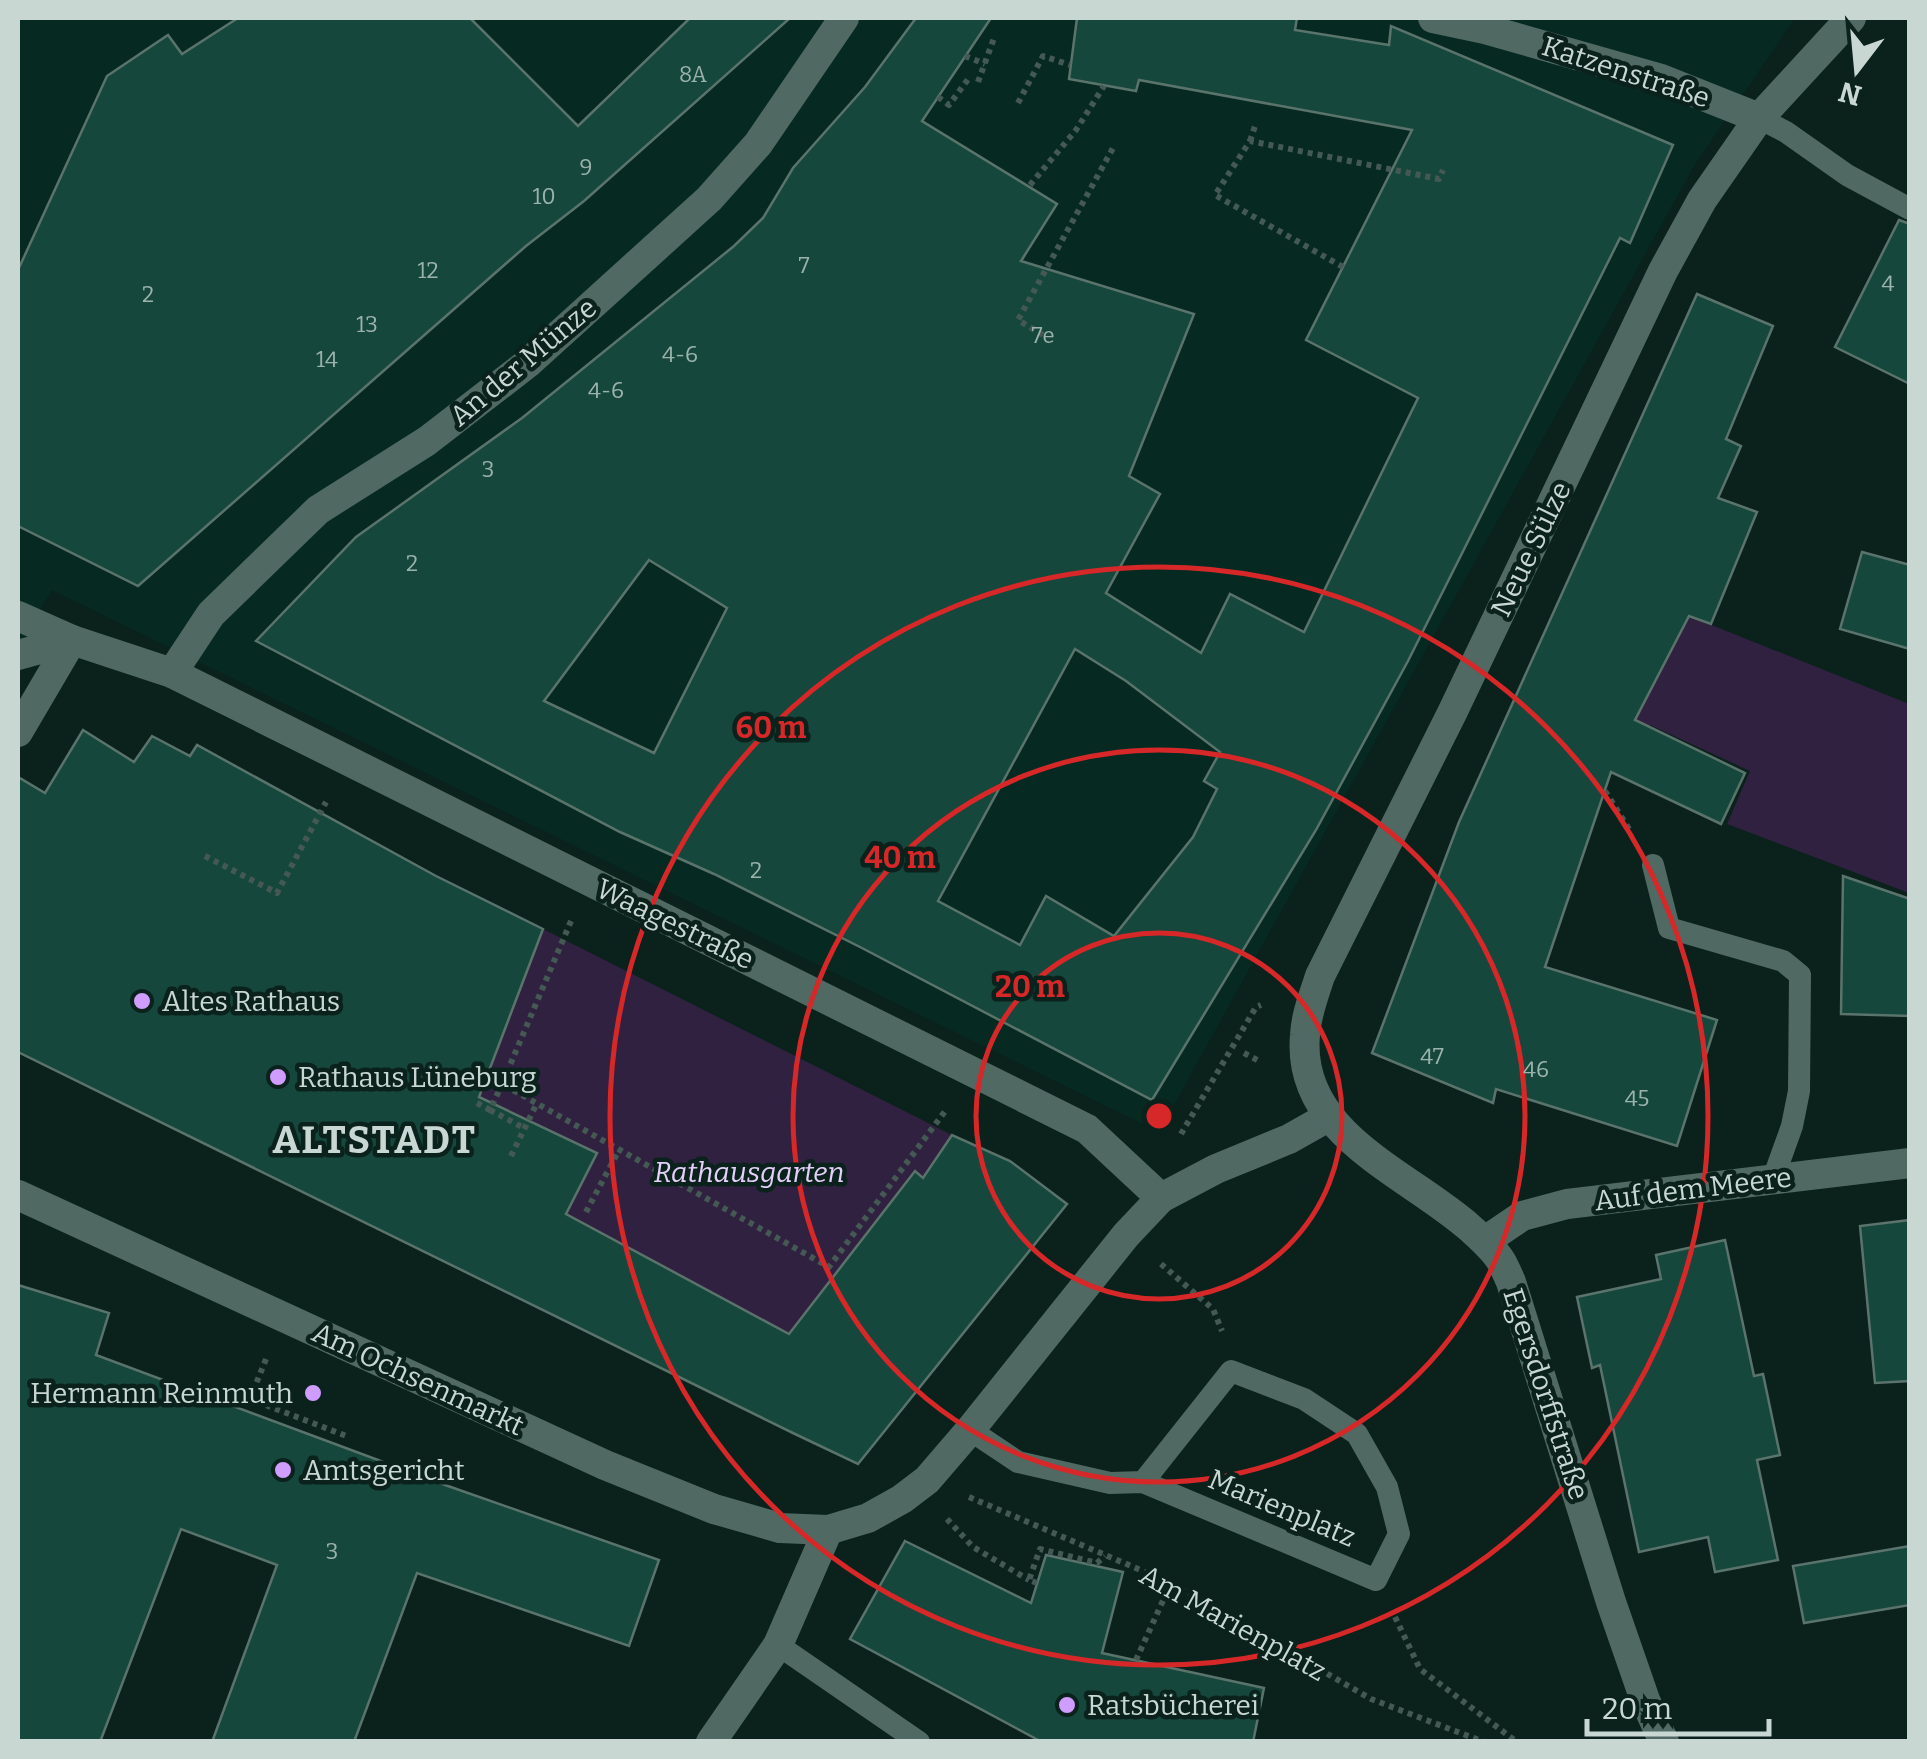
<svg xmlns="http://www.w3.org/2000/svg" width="1927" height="1759" viewBox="0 0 1927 1759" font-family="Bitter,serif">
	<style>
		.built { fill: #062921 }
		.green { fill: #312140 }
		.building { fill: #16473c; stroke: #5a736b; stroke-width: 2.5; fill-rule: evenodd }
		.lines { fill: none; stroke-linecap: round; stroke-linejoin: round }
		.path { stroke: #455954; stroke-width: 6; stroke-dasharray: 5 5; stroke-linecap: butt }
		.lane { stroke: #506962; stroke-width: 22 }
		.street { stroke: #506962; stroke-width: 30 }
		.ring { fill: none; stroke: #d62828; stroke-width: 5 }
		.poi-dot { fill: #cf9dff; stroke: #0a211c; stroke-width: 4 }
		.labels { text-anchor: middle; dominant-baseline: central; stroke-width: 9; stroke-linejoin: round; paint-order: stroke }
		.number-label { font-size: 22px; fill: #9cb3ad }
		.street-label { font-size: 28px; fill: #c9d7d3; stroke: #0a211c }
		.poi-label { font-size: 28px; fill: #c9d7d3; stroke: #0a211c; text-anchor: start }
		.park-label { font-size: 28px; font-style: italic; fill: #e4d0f9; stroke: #0a211c }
		.district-label { font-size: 38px; font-weight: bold; letter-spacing: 2.5px; fill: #c9d7d3; stroke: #0a211c }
		.centre { fill: #d62828; stroke: #0a211c; stroke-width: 5 }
		.ring-label { font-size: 30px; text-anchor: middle; font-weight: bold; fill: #d62828; stroke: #0a211c; stroke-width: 9; stroke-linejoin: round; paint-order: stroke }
	</style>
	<rect width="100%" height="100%" fill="#0a211c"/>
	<!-- built -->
	<path class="built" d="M18,18H1795L1694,166L1159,1132L52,590L18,647Z"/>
	<!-- green -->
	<g class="green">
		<path d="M1689,616L1909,704V893L1727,824L1750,771L1650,725L1628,768L1612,764Z"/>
		<path d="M543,929L952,1135L923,1178L914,1172L789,1334L566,1214L596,1154L465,1134Z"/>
	</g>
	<!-- building -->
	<g class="building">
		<path d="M238,18H470L578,126L690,18H790L584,201L526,246L138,586L18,526V270L107,76L168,35L182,54Z"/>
		<path d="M916,18H991L922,121L1057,204L1021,261L1194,314L1129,476L1160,494L1106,593L1201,653L1230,594L1304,632L1418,398L1306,340L1412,130L1139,80L1136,91L1069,79L1077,18H1297L1295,30L1389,45L1391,26L1673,145L1630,243L1620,238L1408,661L1316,830L1152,1100L860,947L714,874L620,832L256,641L356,537L522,418L734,246L763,218L793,168L865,87ZM649,560L727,608L654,753L544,701ZM1075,649L1126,681L1220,752L1204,781L1217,789L1193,837L1114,936L1046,896L1020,945L938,901Z"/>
		<path d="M1899,220L1910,224V384L1835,347Z"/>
		<path d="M1697,294L1773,326L1726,439L1741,446L1718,498L1757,512L1711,624L1689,616L1635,720L1745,773L1721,824L1611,772L1545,967L1717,1020L1677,1146L1496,1089L1493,1103L1372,1053L1459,822Z"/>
		<path d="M1862,552L1910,565V649L1840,629Z"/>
		<path d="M83,730L134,762L152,736L190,756L197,745L436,876L543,929L479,1097L597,1153L566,1214L789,1334L915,1171L923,1178L952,1135L1010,1161L1067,1204L858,1464L795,1434L18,1052V777L45,793Z"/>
		<path d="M1843,876L1910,899V1016L1841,1014Z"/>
		<path d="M1910,1220V1381L1875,1383L1860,1226Z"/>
		<path d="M1725,1240L1754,1376L1763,1374L1780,1455L1757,1460L1778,1560L1715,1572L1708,1537L1639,1552L1600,1365L1592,1368L1577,1297L1661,1279L1656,1255Z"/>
		<path d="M18,1285L109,1313L96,1355L448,1486L659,1560L629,1646L417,1573L354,1742H212L277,1565L181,1529L100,1742H18Z"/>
		<path d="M905,1541L1031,1603L1046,1555L1123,1572L1102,1653L1264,1688L1253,1742H1042L850,1639Z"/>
		<path d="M1910,1546V1605L1804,1623L1793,1566Z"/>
	</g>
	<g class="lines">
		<!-- path -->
		<g class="path">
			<path d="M965,56L985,64"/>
			<path d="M978,82L994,38"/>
			<path d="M938,97L949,105L969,78"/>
			<path d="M1018,103L1043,56L1070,65"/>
			<path d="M1250,141L1256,123"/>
			<path d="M1030,185L1076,130L1104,86"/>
			<path d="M1343,267L1215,195L1250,141L1439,179L1443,170"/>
			<path d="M1043,335L1018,320L1113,148"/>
			<path d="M1605,791L1631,832"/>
			<path d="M205,856L277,893L326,802"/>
			<path d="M571,921L502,1084L829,1267L946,1110"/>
			<path d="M1244,1053L1259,1061"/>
			<path d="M477,1103L490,1110L502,1084"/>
			<path d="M490,1110L524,1128"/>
			<path d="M1181,1134L1256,1007L1261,1005"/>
			<path d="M511,1156L537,1103"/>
			<path d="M586,1212L619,1150"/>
			<path d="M1161,1264L1213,1309L1222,1331"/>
			<path d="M266,1359L250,1399L349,1437"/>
			<path d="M969,1497L1171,1583L1371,1699L1484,1742"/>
			<path d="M947,1519L973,1547L1029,1580"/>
			<path d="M1037,1583L1029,1580L1040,1549L1097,1563L1105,1556"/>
			<path d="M1395,1617L1420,1669L1517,1742"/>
			<path d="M1136,1660L1171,1583"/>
		</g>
		<!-- lane -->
		<g class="lane">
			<path d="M1759,118L1786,132L1847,175L1910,209"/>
			<path d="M1653,865L1669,928L1783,961L1800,975L1799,1091L1792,1126L1773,1179"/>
			<path d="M970,1430L1018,1462L1110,1483L1143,1482L1376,1580L1399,1534L1387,1487L1357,1434L1304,1399L1231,1371L1143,1482"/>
			<path d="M778,1645L919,1742"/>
		</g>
		<!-- street -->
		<g class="street">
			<path d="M1433,18L1485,29L1661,79L1759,118"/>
			<path d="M18,616L72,640L172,673L1087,1129L1161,1198"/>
			<path d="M18,655L72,640"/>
			<path d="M172,673L211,614L318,510L427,441L528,363L709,199L758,144L844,18"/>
			<path d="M18,732L72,640"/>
			<path d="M18,1195L605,1465L714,1509L780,1528L828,1530L868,1518L902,1499L927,1480L970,1430L1126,1235L1161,1198L1216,1169L1289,1139L1328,1117"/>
			<path d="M1485,1241L1522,1216L1567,1204L1910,1163"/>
			<path d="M711,1742L778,1645L828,1530"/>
			<path d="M1664,1742L1645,1700L1611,1602L1511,1282C1508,1275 1505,1268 1501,1261C1493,1248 1481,1238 1470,1228C1408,1173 1296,1134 1305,1035C1306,1015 1314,995 1320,976L1452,713L1663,271L1702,200L1759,118L1851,18"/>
		</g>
	</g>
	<!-- distance rings -->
	<g class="ring">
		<circle cx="1159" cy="1116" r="183"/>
		<circle cx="1159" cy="1116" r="366"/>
		<circle cx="1159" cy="1116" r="549"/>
	</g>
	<!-- markers -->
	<g class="poi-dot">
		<circle cx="142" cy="1001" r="10"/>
		<circle cx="278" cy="1077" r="10"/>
		<circle cx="313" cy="1393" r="10"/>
		<circle cx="283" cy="1470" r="10"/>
		<circle cx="1067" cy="1705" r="10"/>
	</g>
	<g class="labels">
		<!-- number labels -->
		<g class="number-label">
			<text x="693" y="74">8A</text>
			<text x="586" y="167">9</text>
			<text x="544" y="196">10</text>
			<text x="804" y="265">7</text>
			<text x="428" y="270">12</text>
			<text x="1888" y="283">4</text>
			<text x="148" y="294">2</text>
			<text x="367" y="324">13</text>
			<text x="1043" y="335">7e</text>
			<text x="680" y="354">4-6</text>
			<text x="327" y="359">14</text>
			<text x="606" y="390">4-6</text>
			<text x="488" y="469">3</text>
			<text x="412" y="563">2</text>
			<text x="756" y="870">2</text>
			<text x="1432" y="1056">47</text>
			<text x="1536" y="1069">46</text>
			<text x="1637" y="1098">45</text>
			<text x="332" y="1551">3</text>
		</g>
		<!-- street labels -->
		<g class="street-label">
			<text transform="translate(1626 72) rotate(18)">Katzenstraße</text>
			<text transform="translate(523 362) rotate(-40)">An der Münze</text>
			<text transform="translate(1531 549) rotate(-64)">Neue Sülze</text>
			<text transform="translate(675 924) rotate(26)">Waagestraße</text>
			<text transform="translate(1693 1189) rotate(-7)">Auf dem Meere</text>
			<text transform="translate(418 1379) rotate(25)">Am Ochsenmarkt</text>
			<text transform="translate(1546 1394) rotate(72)">Egersdorffstraße</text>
			<text transform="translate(1282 1508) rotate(23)">Marienplatz</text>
			<text transform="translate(1233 1623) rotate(29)">Am Marienplatz</text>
		</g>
		<!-- poi labels -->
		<g class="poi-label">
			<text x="162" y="1001">Altes Rathaus</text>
			<text x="298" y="1077">Rathaus Lüneburg</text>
			<text x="293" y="1393" text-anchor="end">Hermann Reinmuth</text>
			<text x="303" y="1470">Amtsgericht</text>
			<text x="1087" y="1705">Ratsbücherei</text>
		</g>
		<!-- park labels -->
		<g class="park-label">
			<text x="749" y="1172">Rathausgarten</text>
		</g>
		<!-- district labels -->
		<g class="district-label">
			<text x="375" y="1140">ALTSTADT</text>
		</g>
	</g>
	<circle cx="1159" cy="1116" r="15" class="centre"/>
	<g class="ring-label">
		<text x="771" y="738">60 m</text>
		<text x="900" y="868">40 m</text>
		<text x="1030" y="997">20 m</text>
	</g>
	<!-- border -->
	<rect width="1927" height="1759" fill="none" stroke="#c9d7d3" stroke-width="40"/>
	<!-- north arrow -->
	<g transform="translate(1857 70) rotate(196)" stroke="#0a211c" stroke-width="8" paint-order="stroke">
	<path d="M0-8L18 38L0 25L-18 38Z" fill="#c9d7d3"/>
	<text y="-15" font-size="28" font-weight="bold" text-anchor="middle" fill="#c9d7d3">N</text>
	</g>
	<!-- scale -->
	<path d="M1587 1719v15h182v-15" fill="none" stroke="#c9d7d3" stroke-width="5"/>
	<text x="1602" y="1719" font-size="30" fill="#c9d7d3" stroke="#0a211c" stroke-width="8" paint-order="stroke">20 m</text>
</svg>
